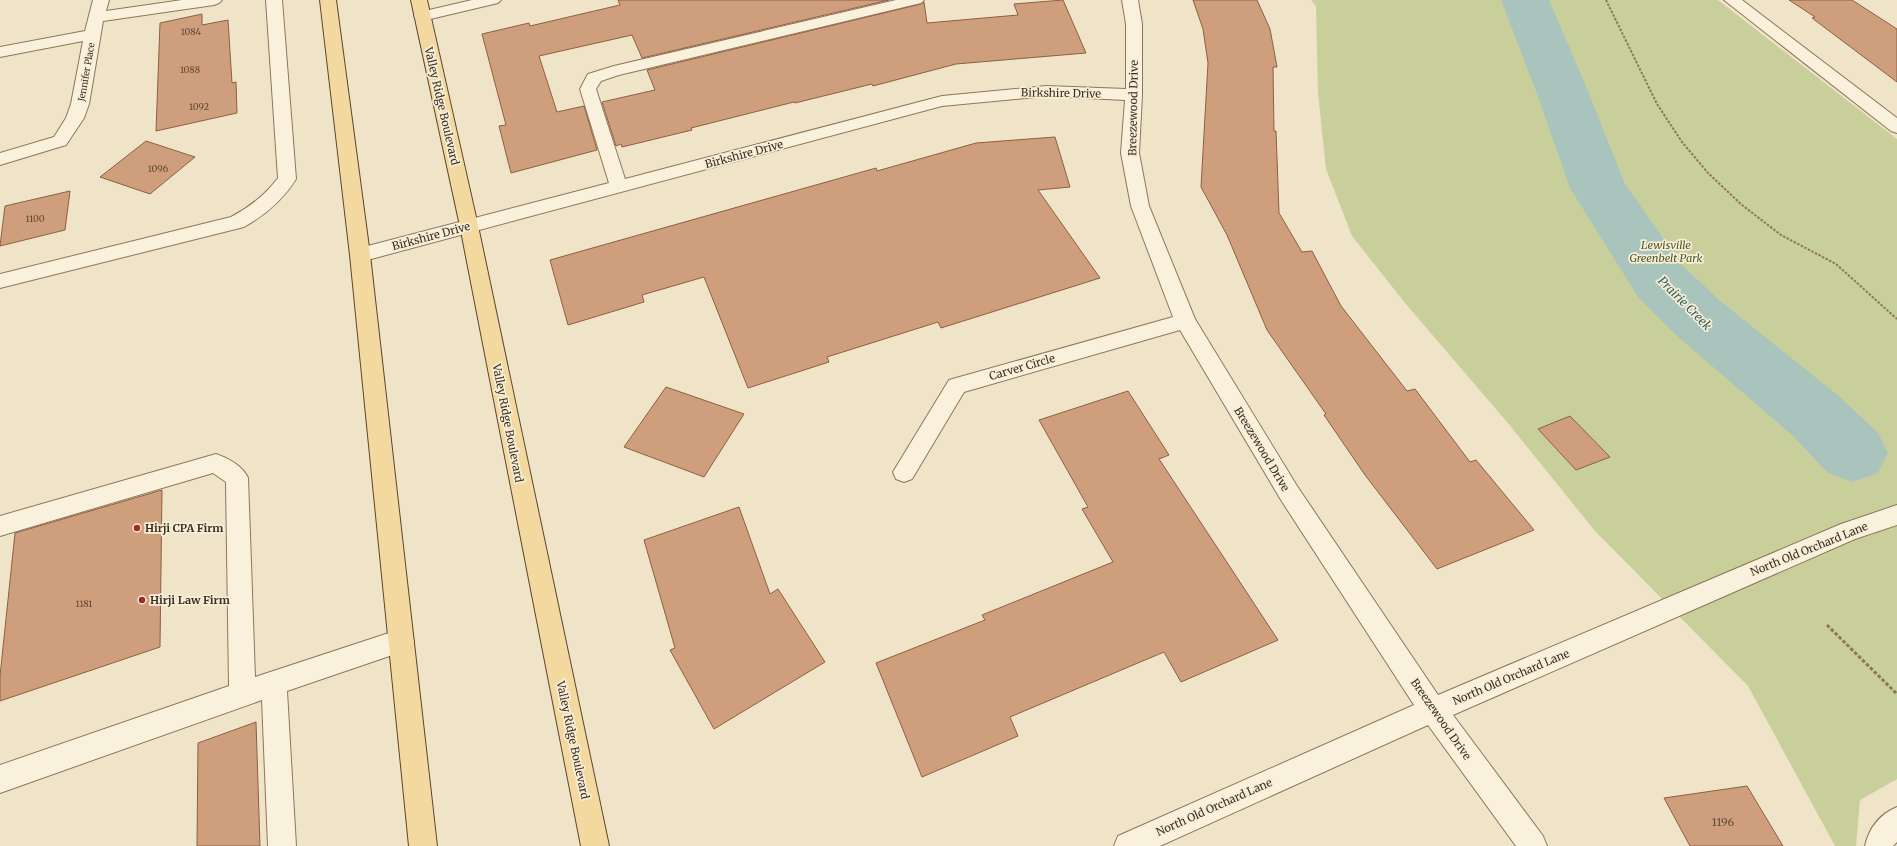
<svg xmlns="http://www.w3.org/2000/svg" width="1897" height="846" viewBox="0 0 1897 846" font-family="Merriweather,serif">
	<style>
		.green { fill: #c9cf9b }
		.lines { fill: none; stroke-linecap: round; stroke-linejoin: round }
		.river { fill: #a9c4bc; fill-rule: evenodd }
		.building { fill: #cf9f7d; stroke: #8d5f41 }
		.minor-casing { stroke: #8d765c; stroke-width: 2 }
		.major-casing { stroke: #5b4430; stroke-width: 2 }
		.path-far1 { stroke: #8d765c; stroke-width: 2; stroke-dasharray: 2.5 1.5; stroke-linecap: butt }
		.path { stroke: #8d765c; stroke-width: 3; stroke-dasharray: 3.5 2; stroke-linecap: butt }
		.minor { fill: #faf1dc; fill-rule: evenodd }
		.major { fill: #f3d9a0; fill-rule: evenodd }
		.poi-dot { fill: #9e2a2b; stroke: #f7eed8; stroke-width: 1.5 }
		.labels { text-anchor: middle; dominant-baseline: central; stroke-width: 3.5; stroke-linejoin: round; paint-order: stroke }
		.number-label { font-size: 9px; fill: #624a37 }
		.far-street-label { font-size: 9px; fill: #3d2e20; stroke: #f7eed8 }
		.street-label { font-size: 11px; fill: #3d2e20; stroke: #f7eed8 }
		.park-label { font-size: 11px; font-style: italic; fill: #4d5a26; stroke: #f7eed8 }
		.poi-label { font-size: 11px; font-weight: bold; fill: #3d2e20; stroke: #f7eed8; text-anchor: start }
		.near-number-label { font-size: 11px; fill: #624a37 }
		.water-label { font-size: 12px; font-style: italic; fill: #2f5d5a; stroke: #f7eed8 }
	</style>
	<rect width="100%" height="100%" fill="#f0e4c8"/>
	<!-- green -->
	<path class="green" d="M1311,0H1718L1897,139V779L1860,800L1856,846H1835L1748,686L1595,531L1507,422L1405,303L1352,236L1326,169L1318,93L1316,6Z"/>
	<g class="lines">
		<!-- river -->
		<path class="river" d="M1501,0H1549L1588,91L1625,184L1682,265L1719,300L1840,397L1878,433L1888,453L1878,473L1853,482L1828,473L1792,435L1675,334L1638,297L1570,188L1536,91Z"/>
	</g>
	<!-- building -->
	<g class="building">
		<path d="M618,0H889L642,58L632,35L539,56L557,112L584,106L597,150L511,173L499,126L506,125L482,34L529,23L530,26L620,5Z"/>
		<path d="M1063,0L1086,53L956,64L873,86L872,84L795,103L794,102L691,128L692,130L622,147L621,144L616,146L602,102L655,90L647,70L921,4L924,2L927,23L1018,15L1014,4Z"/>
		<path d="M1193,0H1257L1270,29L1277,67H1273L1274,131H1276L1279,213L1302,252L1312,251L1341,306L1407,391L1415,389L1470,462L1476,460L1534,530L1437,569L1365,475L1324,415L1326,414L1267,330L1227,235L1201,187L1208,63L1203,29Z"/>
		<path d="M1789,0H1852L1897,29V82L1812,18L1815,17Z"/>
		<path d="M202,14V25L228,20L232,83L236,82L237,113L156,131L160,23Z"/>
		<path d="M1055,137L1070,187L1038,190L1100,278L941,328L938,322L827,357L829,362L748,388L704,277L642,295L644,302L568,325L550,260L876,168L877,171L976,143Z"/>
		<path d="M146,141L195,157L150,194L100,177Z"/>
		<path d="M70,191L65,230L0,246L5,206Z"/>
		<path d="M666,387L744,414L704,477L624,447Z"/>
		<path d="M1128,391L1169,455L1159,459L1278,640L1181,682L1164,652L1010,717L1018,736L922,777L876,663L985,620L982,615L1113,562L1082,509L1088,507L1039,420Z"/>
		<path d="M1570,416L1610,457L1576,470L1538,429Z"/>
		<path d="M162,490L160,647L0,701V676L15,533Z"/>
		<path d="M739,507L770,594L778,589L825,662L714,729L670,650L675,648L644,540Z"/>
		<path d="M256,722L260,846H197L198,743Z"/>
		<path d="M1747,786L1783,846H1690L1664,798Z"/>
	</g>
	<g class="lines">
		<!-- minor casing -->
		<g class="minor-casing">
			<g id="minor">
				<path d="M93,0H109L106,11L182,0H222L219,3L214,5L103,21L89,104L84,118L66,145L0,165V153L54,137L66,118L71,104L83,41L0,57V47L85,31Z"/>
				<path d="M266,0H282L296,179C283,200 265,215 244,227L0,288V274L231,217C250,207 265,195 278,178Z"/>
				<path d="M472,0H501L498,3L422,21L416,19L414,16L416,13Z"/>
				<path d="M896,0H924L921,3L619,75L601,81L596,89L625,179L942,96L1046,86L1126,89V24L1122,0H1138L1142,24V95L1139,153L1149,206L1195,319L1297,486L1438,695L1841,524L1897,505V525L1855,539L1453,715L1543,836L1547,846H1516L1428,725L1160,846H1114L1118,836L1414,705L1281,500L1180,330L964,392L912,479L904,482L896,479L893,472L949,380L1173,317L1131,206L1121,153L1125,100L1046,96L942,106L360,262L353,260L350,255L353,250L360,248L609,183L580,89L588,74L614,66Z"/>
				<path d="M1724,0H1742L1897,118V133L1891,131Z"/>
				<path d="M216,454C228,458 243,466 248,478L255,677L401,629L410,633L414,641L410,649L287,691L296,846H268L262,700L0,793V765L229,686L226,482L213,473L0,536V516Z"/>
				<path d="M1897,807V842L1893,846H1865C1869,828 1880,814 1897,807Z"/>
			</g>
		</g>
		<!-- major casing -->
		<g class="major-casing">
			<g id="major">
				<path d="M320,0H336L370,255L437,846H409L350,255Z"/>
				<path d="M411,0H427L478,226L609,846H581L460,226Z"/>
			</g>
		</g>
		<!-- path-far1 -->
		<path class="path-far1" d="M1606,0L1657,104L1682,142L1708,173L1742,205L1781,235L1836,264L1897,319"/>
		<!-- path -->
		<path class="path" d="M1827,625L1897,694"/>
		<!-- minor -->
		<use href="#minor" class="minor"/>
		<!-- major -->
		<use href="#major" class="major"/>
	</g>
	<!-- markers -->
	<g class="poi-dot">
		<circle cx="137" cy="528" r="4"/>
		<circle cx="142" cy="600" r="4"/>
	</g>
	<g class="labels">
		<!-- number labels -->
		<g class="number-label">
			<text x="191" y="31">1084</text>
			<text x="190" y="69">1088</text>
			<text x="199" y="106">1092</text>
			<text x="158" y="168">1096</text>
			<text x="35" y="218">1100</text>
			<text x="84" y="603">1181</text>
		</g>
		<!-- far-street labels -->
		<g class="far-street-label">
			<text transform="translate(86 72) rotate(-80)">Jennifer Place</text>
		</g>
		<!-- street labels -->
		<g class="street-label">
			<text transform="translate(1061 93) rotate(1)">Birkshire Drive</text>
			<text transform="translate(442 106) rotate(77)">Valley Ridge Boulevard</text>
			<text transform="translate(1133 108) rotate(-89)">Breezewood Drive</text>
			<text transform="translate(744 154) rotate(-15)">Birkshire Drive</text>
			<text transform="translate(431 236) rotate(-15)">Birkshire Drive</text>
			<text transform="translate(1022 367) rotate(-16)">Carver Circle</text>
			<text transform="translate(508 423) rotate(79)">Valley Ridge Boulevard</text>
			<text transform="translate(1262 449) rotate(59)">Breezewood Drive</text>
			<text transform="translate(1809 549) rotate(-22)">North Old Orchard Lane</text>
			<text transform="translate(1511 677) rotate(-23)">North Old Orchard Lane</text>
			<text transform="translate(1441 719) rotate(55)">Breezewood Drive</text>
			<text transform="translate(573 740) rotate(78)">Valley Ridge Boulevard</text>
			<text transform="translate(1214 807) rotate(-24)">North Old Orchard Lane</text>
		</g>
		<!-- park labels -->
		<g class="park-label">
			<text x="1666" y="245">Lewisville<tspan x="1666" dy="13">Greenbelt Park</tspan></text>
		</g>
		<!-- poi labels -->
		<g class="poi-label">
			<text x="145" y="528">Hirji CPA Firm</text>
			<text x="150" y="600">Hirji Law Firm</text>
		</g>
		<!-- near-number labels -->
		<g class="near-number-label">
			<text x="1723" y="822">1196</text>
		</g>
		<!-- water labels -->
		<g class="water-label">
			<text transform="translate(1685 303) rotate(45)">Prairie Creek</text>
		</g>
	</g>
</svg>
